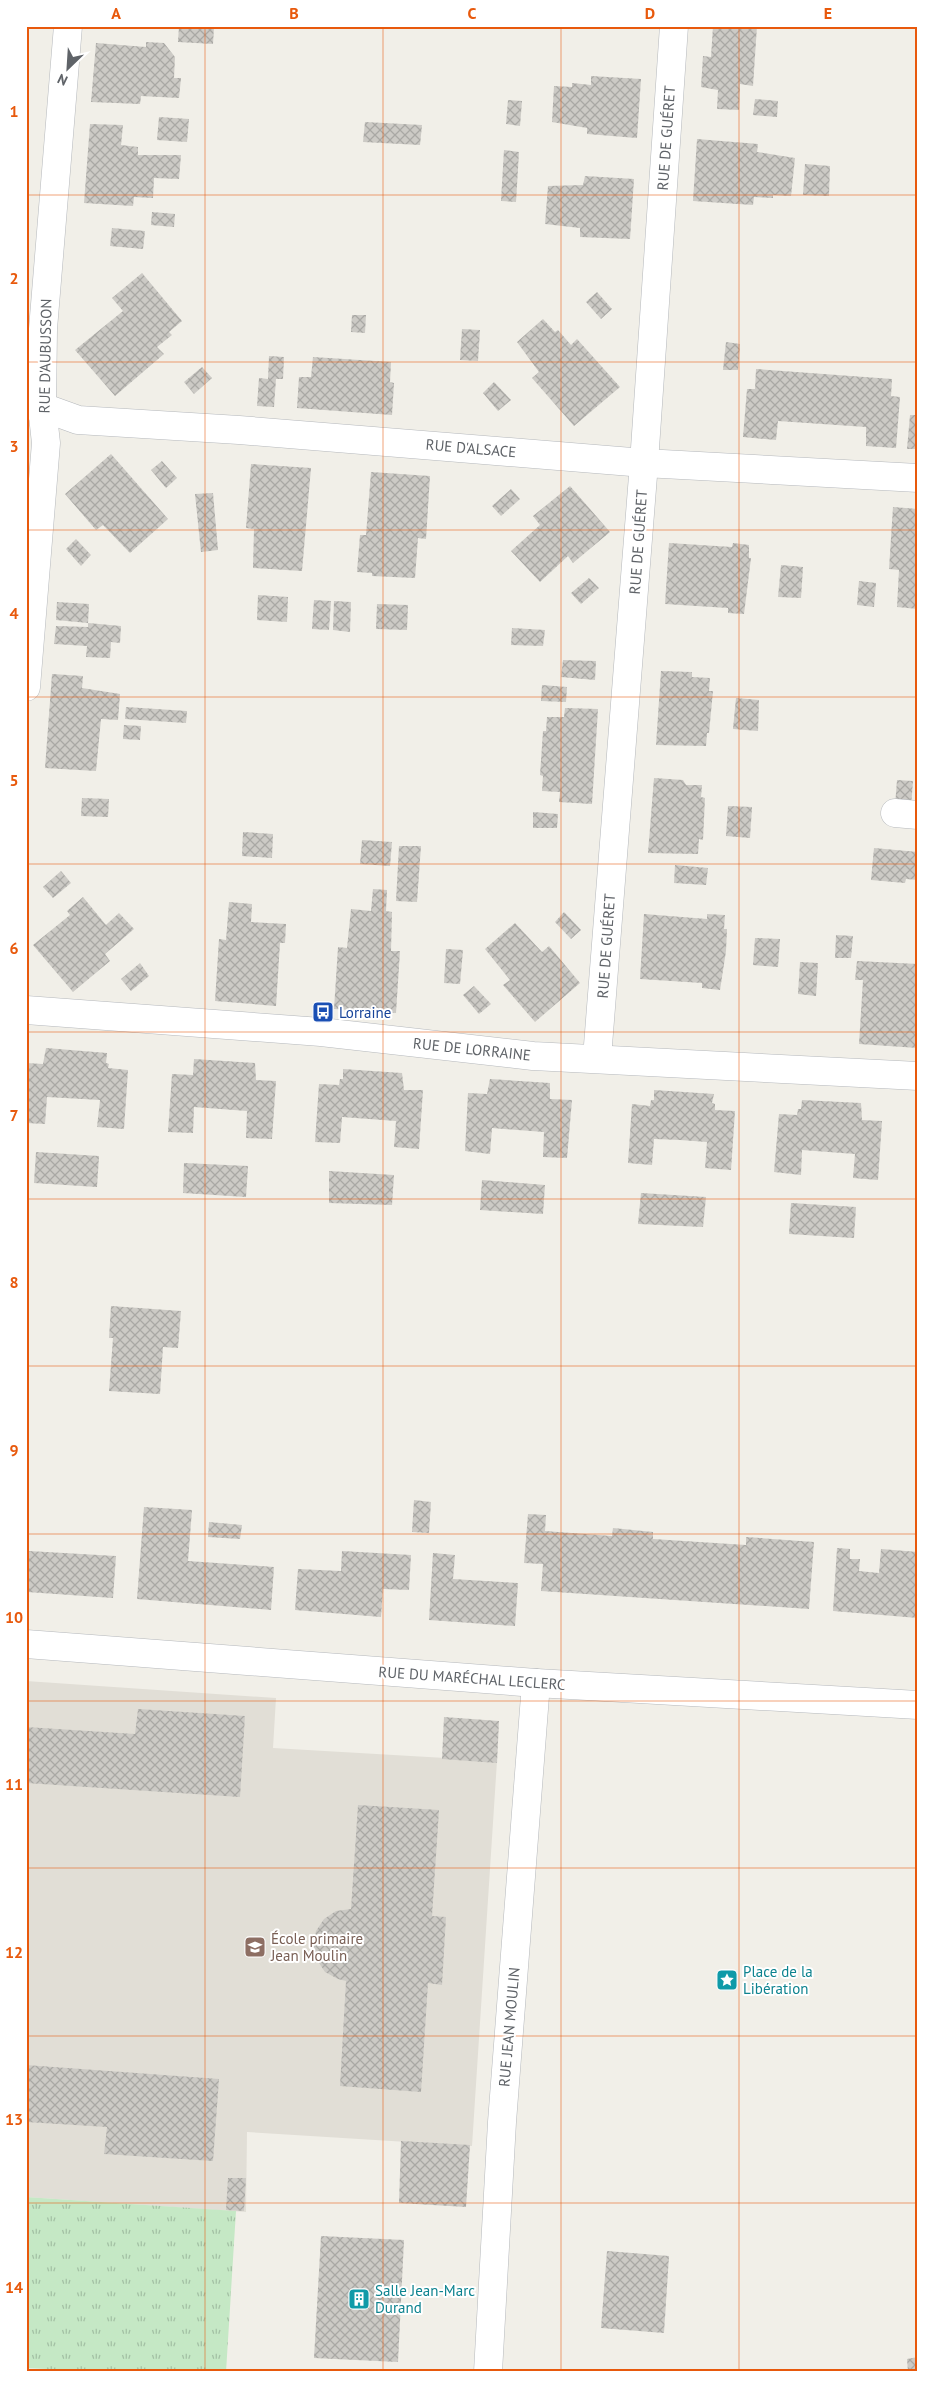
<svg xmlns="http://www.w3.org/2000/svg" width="944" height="2398" viewBox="0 0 944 2398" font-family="'PT Sans',sans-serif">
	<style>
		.education { fill: #e1ded6 }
		.grass { fill: url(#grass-tufts) }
		.building { fill: url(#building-cross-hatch) }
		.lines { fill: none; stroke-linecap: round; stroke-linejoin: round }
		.minor-casing { stroke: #b5b8bc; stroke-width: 29 }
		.minor { stroke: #fff; stroke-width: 28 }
		.grid { fill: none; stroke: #e8590c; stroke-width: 1; stroke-opacity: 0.55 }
		.labels { text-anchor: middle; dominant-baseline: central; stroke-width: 4; stroke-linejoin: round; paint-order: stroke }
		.street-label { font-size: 15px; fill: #5f6368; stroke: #fff }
		.transit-label { font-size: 15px; fill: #164399; stroke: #fff; text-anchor: start }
		.education-label { font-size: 15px; fill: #785e54; stroke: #fff; text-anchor: start }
		.culture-label { font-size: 15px; fill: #0d838f; stroke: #fff; text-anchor: start }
		.neatline { fill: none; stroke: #e8590c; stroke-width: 2 }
		.grid-label { font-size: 16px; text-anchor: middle; font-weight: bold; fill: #e8590c }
	</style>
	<defs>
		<pattern id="grass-tufts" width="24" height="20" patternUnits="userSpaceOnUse" patternTransform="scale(1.25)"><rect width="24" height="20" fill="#c5e8c5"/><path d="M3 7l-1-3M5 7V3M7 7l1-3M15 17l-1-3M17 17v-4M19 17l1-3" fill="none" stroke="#a3c0a4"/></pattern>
		<pattern id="building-cross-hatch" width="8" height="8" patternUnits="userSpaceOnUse" patternTransform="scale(1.25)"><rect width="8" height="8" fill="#cccac5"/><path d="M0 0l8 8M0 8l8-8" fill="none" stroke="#a9a8a4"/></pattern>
	</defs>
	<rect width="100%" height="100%" fill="#f1efe8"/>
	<!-- education -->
	<path class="education" d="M26,1681L276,1698L273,1748L497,1761L472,2146L247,2132L246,2212L26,2197Z"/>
	<!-- grass -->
	<path class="grass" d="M26,2197L236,2211L226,2372H109L26,2368Z"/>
	<!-- building -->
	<g class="building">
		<path d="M179,26L214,27L213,44L178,42Z"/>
		<path d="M713,26H757L753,86L740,84L739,110L717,109L718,90L701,87L703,56L711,57Z"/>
		<path d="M146,42L164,43L175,57L174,78H181L179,98L141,96L140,104L91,102L96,43L146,47Z"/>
		<path d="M591,76L641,79L637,138L587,134V128L552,122L554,86L572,87V83L591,85Z"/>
		<path d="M755,99L778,101L777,117L753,115Z"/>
		<path d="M508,100L522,101L520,126L506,124Z"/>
		<path d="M159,117L189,119L187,142L157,140Z"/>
		<path d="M365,122L422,125L420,145L363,142Z"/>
		<path d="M90,124L123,125L121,145L138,147V155H181L179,179L154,178L153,198L134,197L133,206L84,203Z"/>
		<path d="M697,139L758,144L757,152L795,158L791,196L773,195V198L754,197L753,205L693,201Z"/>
		<path d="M504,150L519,152L516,202L501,201Z"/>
		<path d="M805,164L830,166L829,196L803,195Z"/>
		<path d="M585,176L634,179L630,239L580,237V228L545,224L548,186L583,185Z"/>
		<path d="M152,212L175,214L174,227L151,225Z"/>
		<path d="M112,228L145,231L143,249L110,246Z"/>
		<path d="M142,273L182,321L169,332L172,335L157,347L164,354L115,396L75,350L123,311L112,298Z"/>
		<path d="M597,292L612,309L601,319L586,302Z"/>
		<path d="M352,315H366L365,333L351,332Z"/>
		<path d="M543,319L555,332L558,330L571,345L577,339L620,387L574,426L532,378L539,372L517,342Z"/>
		<path d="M462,329L480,330L478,361L460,360Z"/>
		<path d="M726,342L740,344L738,370H723Z"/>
		<path d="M269,356L284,357L283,379H276L274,407L257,406L259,378L268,379Z"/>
		<path d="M313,357L391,362L390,382L394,383L392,415L297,408L299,377H311Z"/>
		<path d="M202,367L212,378L194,394L184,382Z"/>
		<path d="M756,369L892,379L891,396L900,397L896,448L866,446V427L778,421L776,440L743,437L747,389H755Z"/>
		<path d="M494,382L511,400L498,411L483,393Z"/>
		<path d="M910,415H918V449H907Z"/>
		<path d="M111,454L168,519L130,553L103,525L96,530L65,494Z"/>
		<path d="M162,461L177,478L166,488L151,470Z"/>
		<path d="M251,464L311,468L302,571L253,568L254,529L246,528Z"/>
		<path d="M371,472L430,476L426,539L418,538L415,578L372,576V573L357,572L360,535H366Z"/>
		<path d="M570,486L610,532L573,563L568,556L540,582L511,551L540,525L533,516Z"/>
		<path d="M511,489L520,499L501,516L492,506Z"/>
		<path d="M213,493L218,550L201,552L195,494Z"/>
		<path d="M893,507L918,509V609L897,607L899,570L889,569Z"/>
		<path d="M76,539L91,555L81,566L66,549Z"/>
		<path d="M669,543L732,547L733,543L749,545V558H751L744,614L728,613V608L665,604Z"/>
		<path d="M781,565L803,567L801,598L778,597Z"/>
		<path d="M589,578L599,588L581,604L571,593Z"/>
		<path d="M859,581L876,583L874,607L857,605Z"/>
		<path d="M258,595L288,597L287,622L257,620Z"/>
		<path d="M314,600L331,601L329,630L312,629Z"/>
		<path d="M334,601L351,602L350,632L333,630Z"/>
		<path d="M57,602L89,604L88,623L56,620Z"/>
		<path d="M377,604L408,605L407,630L376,629Z"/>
		<path d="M88,623L121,626L120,643L111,642L110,658L86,657L87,646L54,644L56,626L88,627Z"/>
		<path d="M512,628L545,630L543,646L511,645Z"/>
		<path d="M563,660L596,661L595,680L561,677Z"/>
		<path d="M661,671L692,672V677L710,678L709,691H713L709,733H707L706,746L656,745Z"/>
		<path d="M52,674L83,676L82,688L120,694L118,720L101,719L96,771L45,768Z"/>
		<path d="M542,685L567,687L566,702L541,701Z"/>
		<path d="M736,698L759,700L758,731L733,729Z"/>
		<path d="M126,707L187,711L186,723L125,719Z"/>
		<path d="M565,708L598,709L592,804L559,802L560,792L542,791L543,776L540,775L543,731H546L547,717H564Z"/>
		<path d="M124,725L141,726L140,740L123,739Z"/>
		<path d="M654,778L683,780L686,785H702L701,797L705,798L703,840L699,839L698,854L648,853Z"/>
		<path d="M897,780L913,781L911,807L895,806Z"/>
		<path d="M82,798L109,799L108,817L81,816Z"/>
		<path d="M728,806L752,807L750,838L726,836Z"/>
		<path d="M533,812L558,814L557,828H533Z"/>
		<path d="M243,832L273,834L272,858L242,856Z"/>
		<path d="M362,840L392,842L390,866L360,864Z"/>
		<path d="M399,846H421L417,902L396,901Z"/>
		<path d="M874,848L918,852V880L906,879L905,883L871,880Z"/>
		<path d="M675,865L708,868L706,885L674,883Z"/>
		<path d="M61,871L71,883L53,898L43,887Z"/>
		<path d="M373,889L387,890L386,911L392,912L391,951H400L396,1013L334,1009L338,947L347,948L351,909L371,911Z"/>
		<path d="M83,897L106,925L119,913L134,929L105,954L110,961L73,992L33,945L70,915L67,911Z"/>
		<path d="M229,902L252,904L251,922L286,924L285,943H280L276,1006L215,1001L219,939L226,940Z"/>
		<path d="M564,912L581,930L571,939L555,922Z"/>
		<path d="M644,914L707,919V914L725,915L724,929H727L726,951L720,990L702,988V983L640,979Z"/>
		<path d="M515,923L542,952L549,946L580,983L535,1022L503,985L510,980L485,949Z"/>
		<path d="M836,935L853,936L851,958H835Z"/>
		<path d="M755,938L780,939L778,967L753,965Z"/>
		<path d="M446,949L463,950L460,984L444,983Z"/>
		<path d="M857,961L918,964V1048L859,1044L863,980H855Z"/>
		<path d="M800,962L818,963L816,996L798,994Z"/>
		<path d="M140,963L149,976L131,991L121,979Z"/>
		<path d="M474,986L491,1004L479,1014L463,995Z"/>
		<path d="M46,1048L107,1053L106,1063L109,1064L108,1068L128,1070L124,1129L97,1127L100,1100L47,1097L45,1124L26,1123V1063L43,1064Z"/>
		<path d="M194,1059L255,1063L256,1080L276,1081L272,1139L246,1138L247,1111L194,1107L193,1133L168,1132L172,1074L193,1075Z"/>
		<path d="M343,1069L402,1073L404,1090H423L419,1149L394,1147L396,1121L342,1117L340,1143L315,1142L319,1084L339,1085L340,1079H343Z"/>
		<path d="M490,1079L550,1083V1099L572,1100L567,1158L543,1157L544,1132L492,1128L490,1154L465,1151L468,1093L487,1094Z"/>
		<path d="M654,1090L714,1094L712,1103L715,1104V1110L735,1111L731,1170L705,1168L707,1142L680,1140L654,1139L652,1165L628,1163L632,1104L650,1106L651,1100H654Z"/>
		<path d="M802,1100L861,1103L862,1120L882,1121L878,1180L853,1178L855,1154L802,1150L801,1175L774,1172L779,1114L797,1115L798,1109H801Z"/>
		<path d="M36,1152L99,1156L97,1187L34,1183Z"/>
		<path d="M184,1163L248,1166L246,1197L183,1193Z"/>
		<path d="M329,1171L394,1175L392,1205L329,1203Z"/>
		<path d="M482,1180L545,1185L543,1214L480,1210Z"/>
		<path d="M641,1193L706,1197L703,1227L638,1224Z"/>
		<path d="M791,1203L856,1207L854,1238L789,1234Z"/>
		<path d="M111,1306L181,1311L178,1348L163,1347L160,1394L109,1391L113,1338H109Z"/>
		<path d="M414,1500L431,1502L429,1533L412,1532Z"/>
		<path d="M144,1507L192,1510L188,1561L274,1567L271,1610L137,1599Z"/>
		<path d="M528,1514L546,1515L545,1531L612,1536L613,1528L653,1532V1539L746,1545V1537L814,1542L809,1609L541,1591L543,1564L524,1563Z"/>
		<path d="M209,1522L242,1525L240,1539L208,1537Z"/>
		<path d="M837,1548L850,1549V1559H860L859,1571L879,1573L881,1549L918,1552V1618L833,1611Z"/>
		<path d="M29,1551L116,1556L113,1598L27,1592Z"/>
		<path d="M342,1551L411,1555L409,1590L383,1589L381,1617L295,1610L298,1569L341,1571Z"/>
		<path d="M433,1553L455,1555L453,1579L518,1583L515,1626L429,1620Z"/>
		<path d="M138,1709L245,1716L240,1797L26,1783V1727L135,1734Z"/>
		<path d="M444,1717L499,1721L497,1763L442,1759Z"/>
		<path d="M358,1805L439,1810L432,1916L446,1917L442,1985L428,1983L421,2092L340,2086L346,1981L338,1979L325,1972L317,1960L313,1946L316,1931L324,1919L336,1911L351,1909Z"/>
		<path d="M26,2065L219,2079L213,2161L104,2154L107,2127L26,2122Z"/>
		<path d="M401,2141L470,2145L466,2207L399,2203Z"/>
		<path d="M228,2178H246L244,2211L226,2210Z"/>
		<path d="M321,2236L404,2240L398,2362L314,2358Z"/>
		<path d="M607,2251L669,2256L664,2333L601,2328Z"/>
		<path d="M918,2357V2372H908L907,2359Z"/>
	</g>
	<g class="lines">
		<!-- minor casing -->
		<g class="minor-casing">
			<g id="minor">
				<path d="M26,405L42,407L78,420L239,430L644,463L918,478"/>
				<path d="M26,687L46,443L42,407L43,329L68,26"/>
				<path d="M895,813L918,815"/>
				<path d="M26,1010L321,1032L533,1056L918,1076"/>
				<path d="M597,1058L644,463L674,26"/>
				<path d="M26,1644L536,1683L918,1705"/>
				<path d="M488,2372L502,2122L536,1683"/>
			</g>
		</g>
		<!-- minor -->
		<use href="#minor" class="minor"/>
	</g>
	<!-- grid -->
	<path class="grid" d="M205,26V2372M383,26V2372M561,26V2372M739,26V2372M26,195H918M26,362H918M26,530H918M26,697H918M26,864H918M26,1032H918M26,1199H918M26,1366H918M26,1534H918M26,1701H918M26,1868H918M26,2036H918M26,2203H918"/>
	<!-- icons -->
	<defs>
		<g id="bus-square" transform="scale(1.125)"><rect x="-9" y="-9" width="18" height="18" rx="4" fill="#1a4fb4" stroke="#fff"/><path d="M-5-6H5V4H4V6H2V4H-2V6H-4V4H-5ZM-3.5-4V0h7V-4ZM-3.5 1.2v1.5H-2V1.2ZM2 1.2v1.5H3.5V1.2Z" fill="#fff"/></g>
		<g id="school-square" transform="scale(1.125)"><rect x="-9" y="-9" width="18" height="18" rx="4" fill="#8d6e63" stroke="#fff"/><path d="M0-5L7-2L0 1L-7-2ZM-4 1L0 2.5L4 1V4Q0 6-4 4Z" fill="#fff"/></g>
		<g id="sight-square" transform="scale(1.125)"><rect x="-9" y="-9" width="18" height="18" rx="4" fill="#0f9aa8" stroke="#fff"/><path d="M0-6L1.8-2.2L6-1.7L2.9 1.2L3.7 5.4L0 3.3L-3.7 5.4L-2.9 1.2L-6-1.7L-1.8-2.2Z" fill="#fff"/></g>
		<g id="building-square" transform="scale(1.125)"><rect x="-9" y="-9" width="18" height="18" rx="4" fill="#0f9aa8" stroke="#fff"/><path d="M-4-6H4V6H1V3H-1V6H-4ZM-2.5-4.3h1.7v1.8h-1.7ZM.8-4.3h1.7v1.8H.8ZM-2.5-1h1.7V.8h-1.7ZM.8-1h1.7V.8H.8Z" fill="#fff"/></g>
	</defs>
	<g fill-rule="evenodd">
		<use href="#bus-square" x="323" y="1012"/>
		<use href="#school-square" x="255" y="1947"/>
		<use href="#sight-square" x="727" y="1980"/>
		<use href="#building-square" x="359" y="2299"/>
	</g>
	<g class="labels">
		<!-- street labels -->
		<g class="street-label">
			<text transform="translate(666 138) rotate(-86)">RUE DE GUÉRET</text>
			<text transform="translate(45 356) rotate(-89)">RUE D'AUBUSSON</text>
			<text transform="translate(471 448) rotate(5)">RUE D'ALSACE</text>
			<text transform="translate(638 542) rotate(-86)">RUE DE GUÉRET</text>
			<text transform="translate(606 946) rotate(-86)">RUE DE GUÉRET</text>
			<text transform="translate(472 1049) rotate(6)">RUE DE LORRAINE</text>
			<text transform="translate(472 1678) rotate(4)">RUE DU MARÉCHAL LECLERC</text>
			<text transform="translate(509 2027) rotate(-85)">RUE JEAN MOULIN</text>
		</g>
		<!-- transit labels -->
		<g class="transit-label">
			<text x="339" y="1012">Lorraine</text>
		</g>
		<!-- education labels -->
		<g class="education-label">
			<text x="271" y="1938">École primaire<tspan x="271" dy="17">Jean Moulin</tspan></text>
		</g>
		<!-- culture labels -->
		<g class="culture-label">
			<text x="743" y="1971">Place de la<tspan x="743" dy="17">Libération</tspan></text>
			<text x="375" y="2290">Salle Jean-Marc<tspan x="375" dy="17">Durand</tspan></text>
		</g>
	</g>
	<!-- border -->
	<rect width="944" height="2398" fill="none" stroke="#ffffff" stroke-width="55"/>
	<!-- north arrow -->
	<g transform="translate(68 68) rotate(205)" stroke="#ffffff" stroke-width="4" paint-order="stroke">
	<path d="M0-4L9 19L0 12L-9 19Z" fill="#5f6368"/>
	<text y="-8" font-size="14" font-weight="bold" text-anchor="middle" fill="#5f6368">N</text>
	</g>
	<rect x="28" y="28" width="888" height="2342" class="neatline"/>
	<g class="grid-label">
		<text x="116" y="19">A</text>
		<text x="294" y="19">B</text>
		<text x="472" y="19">C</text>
		<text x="650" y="19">D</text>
		<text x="828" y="19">E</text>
		<text x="14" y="117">1</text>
		<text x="14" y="284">2</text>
		<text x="14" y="452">3</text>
		<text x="14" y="619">4</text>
		<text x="14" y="786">5</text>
		<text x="14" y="954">6</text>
		<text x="14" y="1121">7</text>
		<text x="14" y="1288">8</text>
		<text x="14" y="1456">9</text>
		<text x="14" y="1623">10</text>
		<text x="14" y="1790">11</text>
		<text x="14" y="1958">12</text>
		<text x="14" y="2125">13</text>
		<text x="14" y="2293">14</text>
	</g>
</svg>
